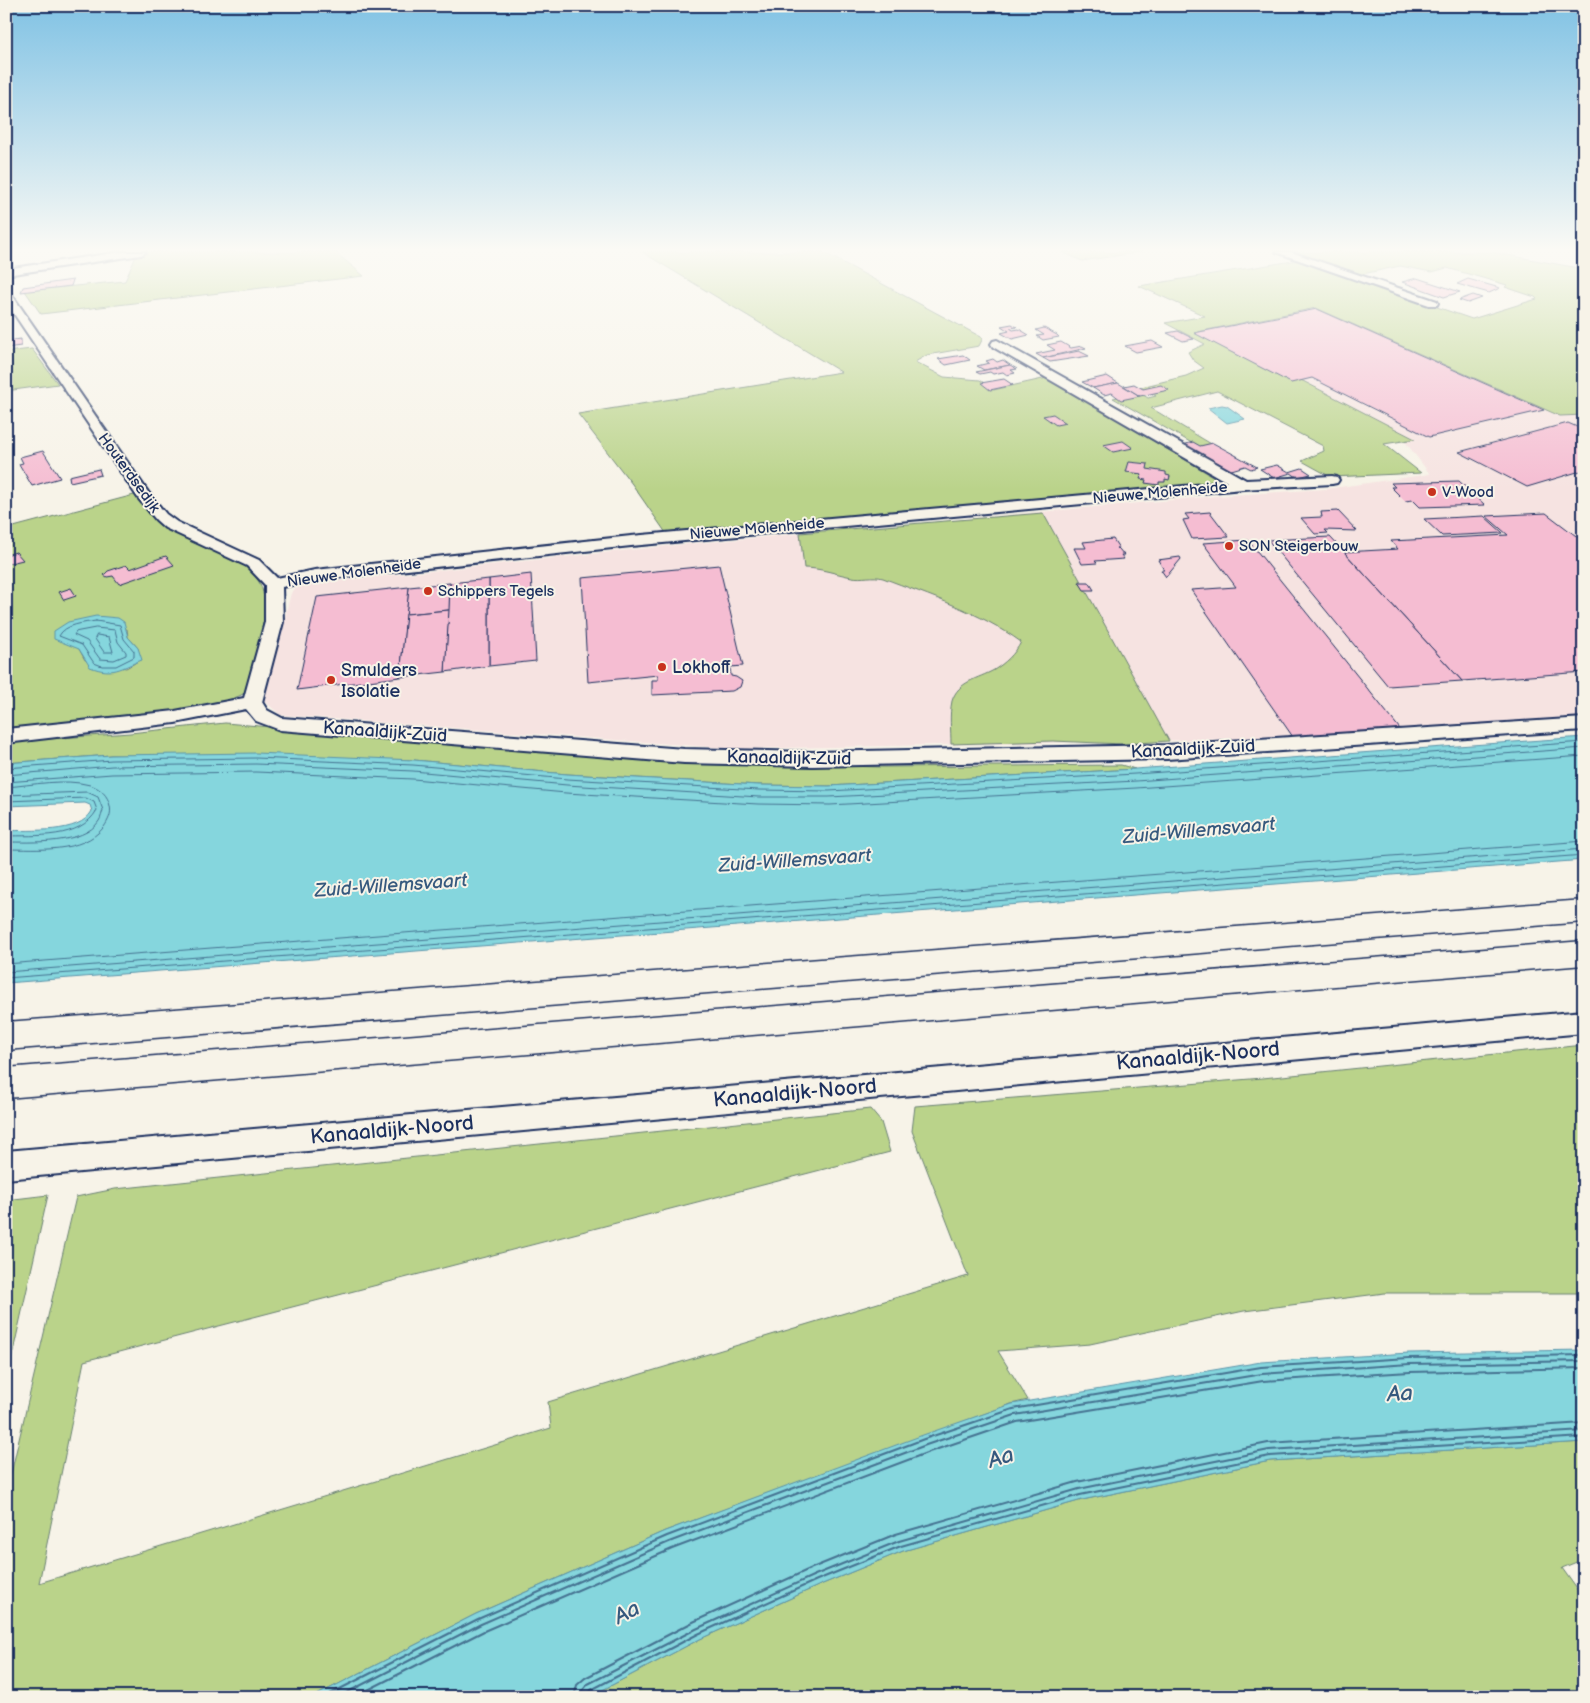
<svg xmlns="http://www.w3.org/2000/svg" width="1590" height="1703" viewBox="0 0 1590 1703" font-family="'Balsamiq Sans',sans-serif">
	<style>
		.built { fill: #f6e3e1 }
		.green { fill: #bad38a; stroke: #6a8174; fill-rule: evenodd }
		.water { fill: #85d6dd; stroke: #5b93aa }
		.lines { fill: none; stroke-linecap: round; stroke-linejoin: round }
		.shore-far1 { stroke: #457291; stroke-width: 1 }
		.shore { stroke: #457291; stroke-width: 2 }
		.building { fill: #f5bdd2; stroke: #1b2f5e }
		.minor-casing { stroke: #1b2f5e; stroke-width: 4 }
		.trunk-casing { stroke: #1b2f5e; stroke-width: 3 }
		.minor { fill: #f7f3e8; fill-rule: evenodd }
		.trunk { fill: #f7f3e8; fill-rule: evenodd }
		.poi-dot { fill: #c8321e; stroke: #f7f3e8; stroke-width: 2 }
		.labels { text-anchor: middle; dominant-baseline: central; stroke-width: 4; stroke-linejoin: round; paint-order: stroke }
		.far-street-label { font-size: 15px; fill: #1b2f5e; stroke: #f7f3e8 }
		.far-poi-label { font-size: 15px; fill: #1b2f5e; stroke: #f7f3e8; text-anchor: start }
		.poi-label { font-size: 18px; fill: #1b2f5e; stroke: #f7f3e8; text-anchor: start }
		.street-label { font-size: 18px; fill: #1b2f5e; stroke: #f7f3e8 }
		.water-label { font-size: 19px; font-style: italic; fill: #36597e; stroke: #f7f3e8 }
		.near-street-label { font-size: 21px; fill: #1b2f5e; stroke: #f7f3e8 }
		.near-water-label { font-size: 22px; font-style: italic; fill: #36597e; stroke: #f7f3e8 }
	</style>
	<rect width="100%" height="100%" fill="#f7f3e8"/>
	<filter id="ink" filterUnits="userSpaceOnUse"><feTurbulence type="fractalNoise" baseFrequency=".02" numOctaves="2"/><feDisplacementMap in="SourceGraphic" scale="10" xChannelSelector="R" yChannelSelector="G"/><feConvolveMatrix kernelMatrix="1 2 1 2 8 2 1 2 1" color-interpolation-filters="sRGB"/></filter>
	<g filter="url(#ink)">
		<!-- built -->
		<path class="built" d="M1319,305L1584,417V716L1286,738L737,749L281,715L264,701L291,593L299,585L686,544L1217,496L1326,489L1430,474L1406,443L1184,327Z"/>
		<!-- green -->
		<g class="green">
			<path d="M148,252H335L364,276L41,314L25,291L125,281L137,254Z"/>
			<path d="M642,252H823L983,338L979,346L927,355L915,362L944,377L980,380L993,390L1047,378L1214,477L1213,485L666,533L632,484L578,414L841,372Z"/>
			<path d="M1062,252H1142L1082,261Z"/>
			<path d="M1290,252H1491L1584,269V407L1579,408L1584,415L1560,416L1316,308L1197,332L1270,364L1415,439L1384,444L1421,473L1331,477L1302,461L1324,451L1323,446L1217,391L1151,408L1223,451L1211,454L1113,398L1140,393L1148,398L1156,396L1141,387L1186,376L1204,368L1193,360L1188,352L1205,344L1165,323L1205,316L1139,286L1299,260L1472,319L1537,299L1535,297L1505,287L1507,285L1447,268L1432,272L1400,266L1358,275Z"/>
			<path d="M32,349L58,384L6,391V352Z"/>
			<path d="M134,495C146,508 156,522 172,532C177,535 184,537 189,539C211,547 239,557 255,576C268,591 265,616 261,635C259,649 257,679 248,690C232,712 42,726 6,728V529ZM127,629L128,637L138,648L135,663L126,668L85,660L79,649Z"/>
			<path d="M1043,513L1169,741L1123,744L1053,741L951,744C951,730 949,715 952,701C958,681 978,679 994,670C1005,663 1015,654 1021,642C980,612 930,596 883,578C873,575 862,579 852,577C836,574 820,568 804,568L800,533Z"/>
			<path d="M225,723L667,762L883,767L1121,765L1135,769L829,786L759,785L567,774L414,760L111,755L6,763V742L130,733Z"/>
			<path d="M1584,1045V1293H1385L1244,1311L1090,1344L998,1351L1028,1400L1011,1404L665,1531L476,1614L313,1697H6V1495L76,1197L115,1189L870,1109L881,1122L890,1152L84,1361L39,1583L551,1428L548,1402L968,1276L912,1131L915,1106L1263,1078Z"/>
			<path d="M48,1195L6,1383V1200Z"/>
			<path d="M1584,1442V1559L1562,1568L1584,1599V1697H589L700,1639L820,1585L903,1551L1082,1500L1270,1461Z"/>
		</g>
		<!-- water -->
		<g class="water">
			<path d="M1222,405L1227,406L1245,419L1227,423L1208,408Z"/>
			<path d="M96,616L118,618L124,622L128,637L138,648L142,660C120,668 114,676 90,667L79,649L54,639V631L68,622Z"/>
			<path d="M1584,737V860L6,983V831C31,829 79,835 92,811L90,805L85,803L6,806V763L111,755L256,753L414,760L567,774L759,785L829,786L1135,769Z"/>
			<path d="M1584,1350V1442L1270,1461L1082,1500L903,1551L820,1585L700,1639L589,1697H313L476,1614L665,1531L923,1435L1012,1404L1261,1362L1409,1353Z"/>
		</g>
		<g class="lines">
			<!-- shore-far1 -->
			<g class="shore-far1">
				<path d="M96,621L120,625L124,639L134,651V657L116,666H102L94,663L82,645L59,636C65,624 84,623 96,621Z"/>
				<path d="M96,628L115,630L118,642L126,652V655L114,660L100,659L87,641L74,635L76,632Z"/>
				<path d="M97,635L109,637L113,652H104L95,639Z"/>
				<path d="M6,768L112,760L256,758L413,765L567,779L759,790L829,791L1135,774L1584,742"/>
				<path d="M6,775L112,766L256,764L413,771L567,785L759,797H829L1136,781L1584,748"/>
				<path d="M6,782L112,774L256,772L413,779L566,793L758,804L830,805L1136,788L1584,756"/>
				<path d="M6,787C33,785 64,778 90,785C100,788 108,795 110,806C112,814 108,821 104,827C82,854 37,849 6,849"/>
				<path d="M6,795L87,792L98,797L103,810C102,813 101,818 99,821C84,845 31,842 6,842"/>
				<path d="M6,801L86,798L94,802L97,810C80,840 36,835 6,836"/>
				<path d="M6,964L1584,841"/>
				<path d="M6,972L1584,849"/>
				<path d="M6,978L1584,855"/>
			</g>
			<!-- shore -->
			<g class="shore">
				<path d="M324,1697L478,1619L667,1536L924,1439L1013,1409L1261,1367L1409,1358L1584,1355"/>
				<path d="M338,1697L481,1624L669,1542L926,1445L1015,1415L1262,1374L1410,1364L1584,1361"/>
				<path d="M354,1697L484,1631L672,1549L929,1452L1017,1422L1263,1381L1410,1372L1584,1368"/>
				<path d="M574,1697L577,1685L585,1678L693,1622L812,1568L896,1534L1077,1482L1268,1443L1584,1423"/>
				<path d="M582,1697L583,1690L588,1684L696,1629L815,1575L899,1541L1079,1489L1269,1450L1584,1431"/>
				<path d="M588,1697L591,1690L698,1634L817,1580L901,1546L1080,1495L1270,1456L1584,1437"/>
			</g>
		</g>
		<!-- building -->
		<g class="building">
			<path d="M1417,278L1460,292L1444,297L1402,282Z"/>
			<path d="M1468,279L1500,288L1489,293L1457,284Z"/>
			<path d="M73,280L71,286L21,292L23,287Z"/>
			<path d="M1473,295L1482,298L1468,303L1459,300Z"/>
			<path d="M1317,309L1544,410L1429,437L1312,378L1291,383L1194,333Z"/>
			<path d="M1012,324L1017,327L1010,328L1013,330L1019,329L1029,335L1012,339L1001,333L1009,331L1001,326Z"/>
			<path d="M1044,328L1057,335L1059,337L1043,340L1037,336L1044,335L1036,330Z"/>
			<path d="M1178,331L1194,339L1183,341L1167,333Z"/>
			<path d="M21,339V346L6,348V341Z"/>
			<path d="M1152,341L1163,347L1136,352L1125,346Z"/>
			<path d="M1061,342L1071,348L1082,346L1086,348L1043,358L1036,354L1055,350L1047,345Z"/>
			<path d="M1079,351L1089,356L1050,362L1043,358Z"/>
			<path d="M963,355L970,360L946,365L938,359Z"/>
			<path d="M993,359L997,362L1003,360L1010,365L984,370L977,366L989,363L986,361Z"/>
			<path d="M1010,365L1017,369L1011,370L1015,373L1007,375L1003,372L993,374L990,372L980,374L976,372Z"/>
			<path d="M1107,376L1118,383L1093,388L1082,382Z"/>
			<path d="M1004,379L1013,385L990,390L981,383Z"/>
			<path d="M1118,383L1140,396L1121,400L1112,393L1104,395L1093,388Z"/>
			<path d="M1134,384L1143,389L1161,385L1169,390L1140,396L1124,386Z"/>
			<path d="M1053,414L1056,416L1066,423L1056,425L1043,416Z"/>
			<path d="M1568,423L1584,430V470L1527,487L1459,452Z"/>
			<path d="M1123,441L1133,448L1113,452L1103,445Z"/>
			<path d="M1193,442L1200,446L1213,443L1257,467L1251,469L1245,466L1228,471L1183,445Z"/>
			<path d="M43,451L60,478L32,486L19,464L23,463L20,457Z"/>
			<path d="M1129,462L1148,464L1147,469L1166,472V475L1170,476L1169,480L1165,479V482H1159V485L1145,483L1146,480L1140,479L1142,474L1126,472Z"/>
			<path d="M1277,465L1289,472L1302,468L1311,474L1298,477L1300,479L1291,473L1274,478L1260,469Z"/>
			<path d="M99,469L101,475L70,482L69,476Z"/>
			<path d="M1459,481L1485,505L1420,507L1413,500L1405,501L1391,487H1395L1391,483Z"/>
			<path d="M1338,511L1357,531L1325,530L1328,533L1315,534L1301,518L1322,517L1321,512Z"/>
			<path d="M1210,512L1229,537L1192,539L1183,520L1189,519L1185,514Z"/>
			<path d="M1546,513L1584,542V672L1462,681L1344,552L1398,549L1391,541L1508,535L1486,516Z"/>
			<path d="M1484,516L1503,533L1442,536L1424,519Z"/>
			<path d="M1330,537L1344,552L1462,681L1388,686L1268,540Z"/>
			<path d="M1113,539L1119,548H1116L1119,549L1124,555H1121L1124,559L1095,561L1097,563L1082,564L1074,548H1086L1083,542Z"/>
			<path d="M1248,540L1400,729L1293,737L1191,590L1236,587L1203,543Z"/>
			<path d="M16,552L23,560L6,564V555Z"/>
			<path d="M166,556L174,565L119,584L113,576L107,577L104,575L108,571L126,565L130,569Z"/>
			<path d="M1180,557L1181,559L1166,577L1161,570H1164L1158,560Z"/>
			<path d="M719,565L743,666L730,667L731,676L736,677L742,681L740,687L732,691L652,695V680H658V675L588,682L582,578Z"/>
			<path d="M531,574L536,661L489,666V579Z"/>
			<path d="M489,579V666L445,672L450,583Z"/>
			<path d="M1079,582H1089L1094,590H1084Z"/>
			<path d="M450,583L449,610L406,614L409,587Z"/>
			<path d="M409,587L400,677L297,690L317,597Z"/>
			<path d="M71,588L76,596L64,600L59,592Z"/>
			<path d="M449,610L445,672L400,677L406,614Z"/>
		</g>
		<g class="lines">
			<!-- minor casing -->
			<g class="minor-casing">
				<g id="minor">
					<path d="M121,252H146L141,255L6,275V269Z"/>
					<path d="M1276,252H1291L1437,301L1438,303L1437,305H1429Z"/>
					<path d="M6,291L10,292L148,492L166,514L177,522L259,560L277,578L315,570L631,536L1227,482L993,347L991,344L993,341L997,340L1246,480L1332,476L1337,477L1339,480L1337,483L1332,484L1243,489L631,546L315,580L282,587L283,622L262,702L267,710L282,718L684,749L812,752L1167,745L1584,718V730L1167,759L812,766L684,763L280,730L256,721L246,709L175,723L6,743V729L175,711L244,698L265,622V585L247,566L165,528L156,520L138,498L6,302Z"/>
					<path d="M1584,1011V1033L6,1179V1151Z"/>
				</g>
			</g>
			<!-- trunk casing -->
			<g class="trunk-casing">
				<g id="trunk">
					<path d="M1584,900V922L6,1050V1022Z"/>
					<path d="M1584,941V965L6,1098V1068Z"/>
				</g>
			</g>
			<!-- minor -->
			<use href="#minor" class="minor"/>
			<!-- trunk -->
			<use href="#trunk" class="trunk"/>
		</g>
	</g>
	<!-- sky -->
	<linearGradient id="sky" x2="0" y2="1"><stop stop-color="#80c2e4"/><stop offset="0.51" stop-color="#fbfaf5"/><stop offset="1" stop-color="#fbfaf5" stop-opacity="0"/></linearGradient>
	<rect width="1590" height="490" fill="url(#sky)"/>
	<!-- markers -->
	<g class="poi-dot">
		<circle cx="1432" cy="492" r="5"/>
		<circle cx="1229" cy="546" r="5"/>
		<circle cx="428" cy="591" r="5"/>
		<circle cx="662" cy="667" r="5"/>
		<circle cx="331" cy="680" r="5"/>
	</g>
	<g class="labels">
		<!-- far-street labels -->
		<g class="far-street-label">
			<text transform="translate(129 473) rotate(54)">Houterdsedijk</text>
			<text transform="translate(1160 493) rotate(-5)">Nieuwe Molenheide</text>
			<text transform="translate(757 529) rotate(-5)">Nieuwe Molenheide</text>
			<text transform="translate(354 573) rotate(-8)">Nieuwe Molenheide</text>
		</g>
		<!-- far-poi labels -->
		<g class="far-poi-label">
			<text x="1442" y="492">V-Wood</text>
			<text x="1239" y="546">SON Steigerbouw</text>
			<text x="438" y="591">Schippers Tegels</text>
		</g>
		<!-- poi labels -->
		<g class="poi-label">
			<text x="672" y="667">Lokhoff</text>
			<text x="341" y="670">Smulders<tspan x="341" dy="21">Isolatie</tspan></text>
		</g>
		<!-- street labels -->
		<g class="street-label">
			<text transform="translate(385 732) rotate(4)">Kanaaldijk-Zuid</text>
			<text transform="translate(1193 749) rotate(-3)">Kanaaldijk-Zuid</text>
			<text transform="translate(789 758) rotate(1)">Kanaaldijk-Zuid</text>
		</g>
		<!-- water labels -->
		<g class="water-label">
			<text transform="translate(1199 831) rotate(-5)">Zuid-Willemsvaart</text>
			<text transform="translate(795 861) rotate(-4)">Zuid-Willemsvaart</text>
			<text transform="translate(391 886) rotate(-4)">Zuid-Willemsvaart</text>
		</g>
		<!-- near-street labels -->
		<g class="near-street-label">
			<text transform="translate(1198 1056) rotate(-5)">Kanaaldijk-Noord</text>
			<text transform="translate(795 1093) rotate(-5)">Kanaaldijk-Noord</text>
			<text transform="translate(392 1130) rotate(-5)">Kanaaldijk-Noord</text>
		</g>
		<!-- near-water labels -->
		<g class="near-water-label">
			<text transform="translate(1400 1394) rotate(-3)">Aa</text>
			<text transform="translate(1001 1458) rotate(-17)">Aa</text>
			<text transform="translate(627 1613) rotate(-27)">Aa</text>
		</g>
	</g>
	<!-- margin -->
	<rect width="1590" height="1703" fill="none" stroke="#f7f3e8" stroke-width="25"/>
	<rect x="12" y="12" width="1565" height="1678" fill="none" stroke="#1b2f5e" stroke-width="2" filter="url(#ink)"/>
</svg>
